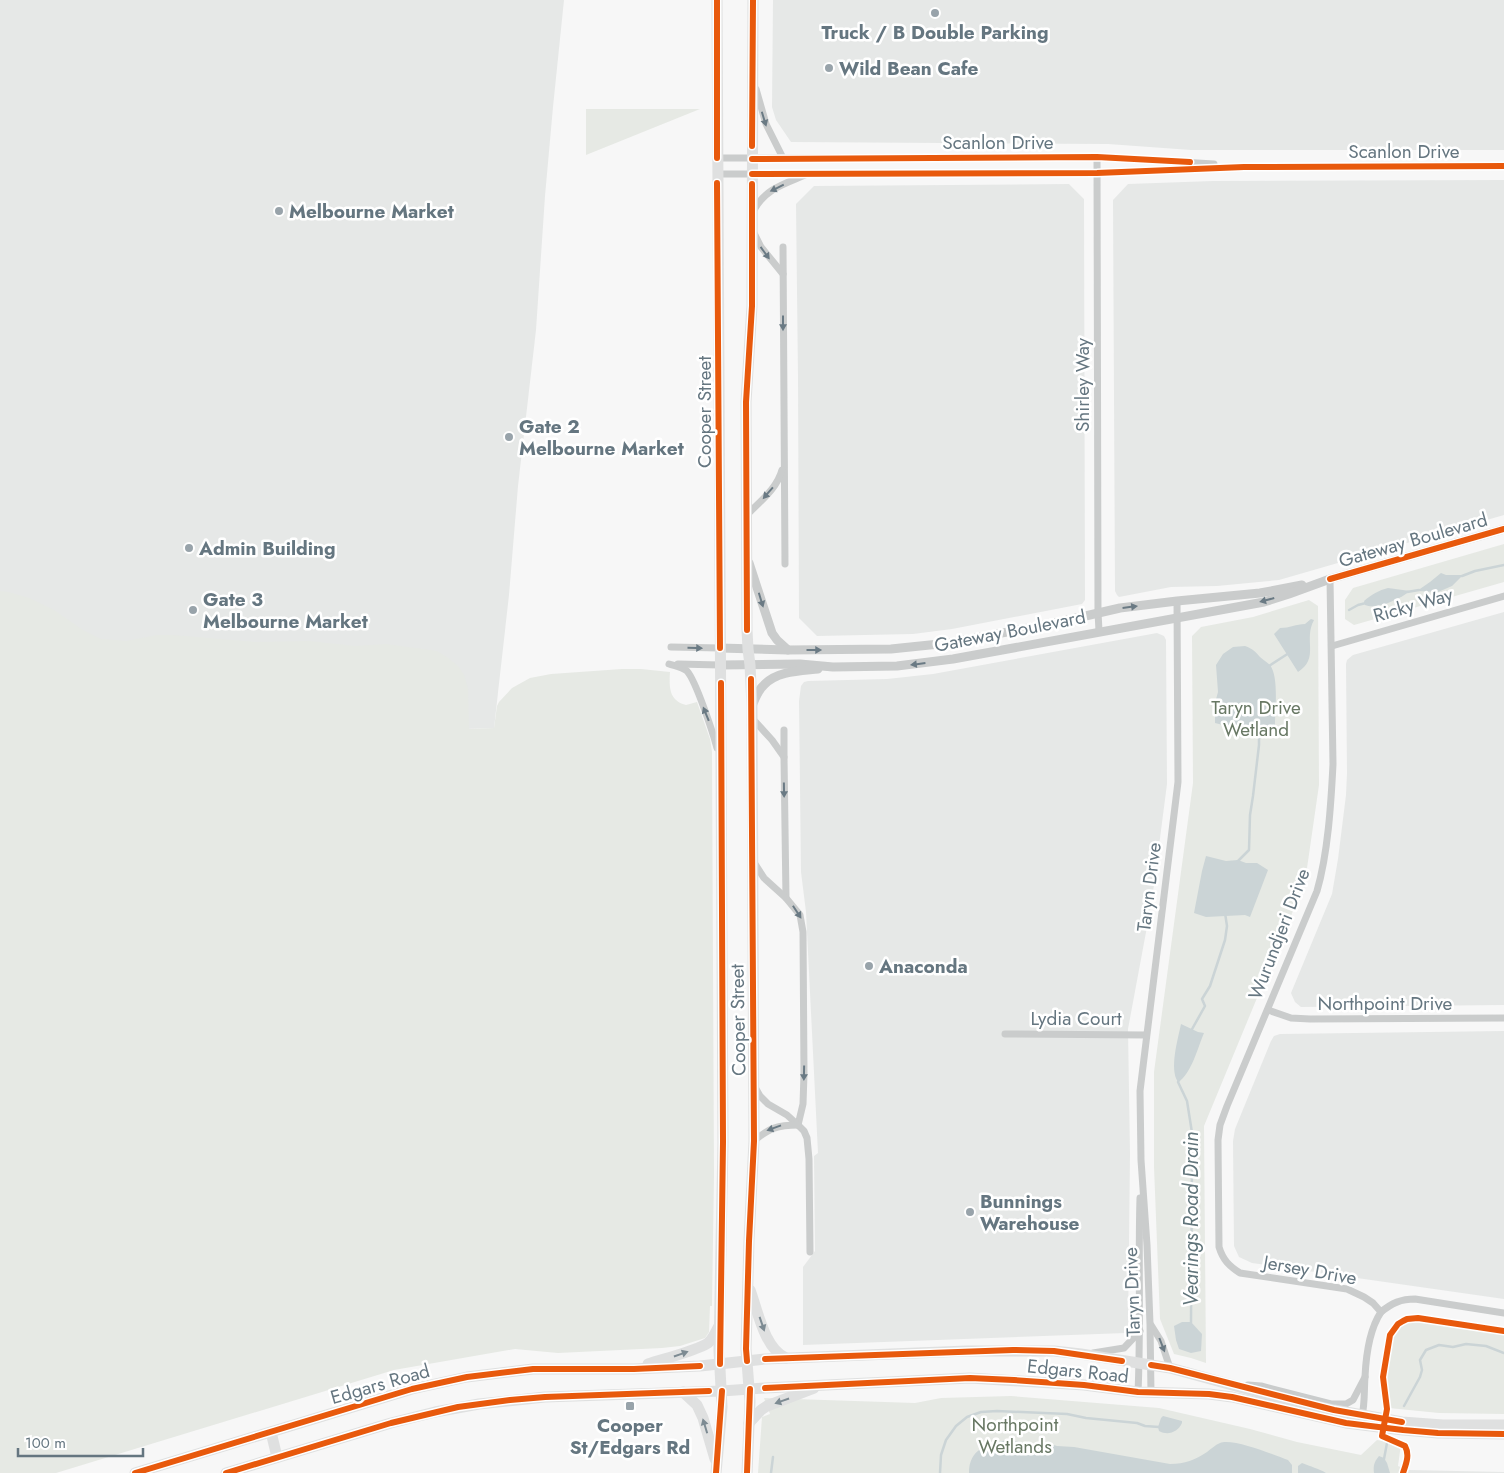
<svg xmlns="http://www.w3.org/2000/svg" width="1504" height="1473" viewBox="0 0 1504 1473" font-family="Jost,sans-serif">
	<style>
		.built { fill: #e6e8e7 }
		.green { fill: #e6e9e4 }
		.water { fill: #cbd4d6 }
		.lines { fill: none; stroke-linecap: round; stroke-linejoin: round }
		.stream { stroke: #cbd4d6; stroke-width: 2.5 }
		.minor { stroke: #cacccc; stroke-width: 7 }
		.tertiary { stroke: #cacccc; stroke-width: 9 }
		.primary { stroke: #dfe0e0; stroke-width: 11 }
		.cycleway-casing { stroke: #fff; stroke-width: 9 }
		.cycleway { stroke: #e8590c; stroke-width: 6 }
		.oneway { fill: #6a7a84 }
		.oneway2 { fill: #7d8b93 }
		.poi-dot { fill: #98a3aa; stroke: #fff; stroke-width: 2 }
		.labels { text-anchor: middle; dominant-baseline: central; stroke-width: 5; stroke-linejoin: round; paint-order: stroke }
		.poi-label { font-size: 19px; font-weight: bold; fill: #657680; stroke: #fff; text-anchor: start }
		.street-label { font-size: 19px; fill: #657680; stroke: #fff }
		.park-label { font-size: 19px; fill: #687864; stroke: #fff }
		.water-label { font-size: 20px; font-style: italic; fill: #60747a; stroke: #fff }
	</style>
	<rect width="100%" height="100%" fill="#f7f7f7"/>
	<!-- built -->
	<g class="built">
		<path d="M0,0H564L553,107L545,196L536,330L518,486L509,595L494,728L243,737L0,720Z"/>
		<path d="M773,0H1504V150H1191L1108,144L791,142L776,120L772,107Z"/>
		<path d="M1504,180V515L1279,580L1217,586L1171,587L1119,597L1117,595L1115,591L1113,200L1128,184L1213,181Z"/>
		<path d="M1069,184L1084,199L1085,600L1082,604L952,629L913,634L817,636L799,618L798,377L796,204L814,186Z"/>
		<path d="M1504,612V1005L1301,1007L1295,1002L1291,993L1332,894L1338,859L1346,795L1347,773L1346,664L1347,660L1353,655Z"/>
		<path d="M1157,633L1164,636L1166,640L1167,784L1152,900L1128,1029L1130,1154L1128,1328L1126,1333L803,1345V1267L815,1251L814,1156L818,1153L806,912L801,872L799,701L801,686L804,682L808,681L887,679L933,674Z"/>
		<path d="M1504,1031V1299L1252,1263L1239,1257L1234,1246L1233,1141L1235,1129L1271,1041L1274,1036L1280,1034Z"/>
		<path d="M1409,1470L1504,1472V1473H1408Z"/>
	</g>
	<!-- green -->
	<g class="green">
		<path d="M586,109H700L586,155Z"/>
		<path d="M1504,544V582L1354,625L1345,619V600L1353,588Z"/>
		<path d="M0,591L8,592L29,598L54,610L83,630L101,639L126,641L157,635H173L257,642L309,641L355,646L386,644L437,651L447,657L458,666L464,675L468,688L469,729L494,728L497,706L499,702L512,688L530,678L551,674L622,669H641L670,672C669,687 669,701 686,705L697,702L710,739L712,752L714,1175L712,1306H710L709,1332L705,1338L680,1346L662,1348L558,1353L515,1349L394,1370L56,1473H0Z"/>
		<path d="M1309,600L1318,606L1319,785L1305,882L1204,1126L1206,1363L1191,1358L1174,1354L1160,1319L1154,1167V1072L1193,783L1192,636L1201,627L1253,617Z"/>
		<path d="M1411,1320H1420L1504,1332V1414L1439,1413L1389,1408L1385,1380L1390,1339L1397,1327Z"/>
		<path d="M1011,1396L1159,1408L1250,1429L1297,1442L1361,1455L1377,1440L1401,1444L1398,1466L1409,1470L1408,1473H758L762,1417L770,1414L764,1398L915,1403L941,1398Z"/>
	</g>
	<!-- water -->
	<g class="water">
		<path d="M1441,573L1446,575H1463L1452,586L1438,592L1417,591L1430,582Z"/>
		<path d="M1388,588L1410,591C1400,599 1377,610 1365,605L1364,601C1371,595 1379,590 1388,588Z"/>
		<path d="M1311,619L1314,620C1303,640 1320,658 1298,672L1274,634L1280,628C1290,628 1296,624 1305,624Z"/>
		<path d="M1245,646C1253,649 1255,651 1260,657C1263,660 1267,662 1270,665C1279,677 1275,709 1275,725L1243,730L1215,723V703L1218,692L1216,665L1223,654L1233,647Z"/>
		<path d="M1206,856L1226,861L1238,860L1246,863H1257L1268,870L1250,917L1245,915L1206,917L1194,913L1202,871Z"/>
		<path d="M1181,1024L1198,1032L1204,1033C1198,1047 1191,1075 1178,1082C1169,1069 1178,1039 1181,1024Z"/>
		<path d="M1182,1322H1191L1202,1334L1201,1351L1191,1353L1179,1349L1176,1340L1174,1326Z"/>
		<path d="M1163,1416L1182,1421V1423C1178,1432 1168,1436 1159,1431L1158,1427L1161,1418Z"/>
		<path d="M1007,1440L1034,1444L1047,1443L1057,1446L1074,1447L1170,1464C1185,1464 1195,1460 1207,1452C1211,1449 1215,1445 1220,1443C1233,1438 1274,1455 1288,1460L1292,1465V1473H969C969,1449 987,1444 1007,1440Z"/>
		<path d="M1379,1456L1384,1458L1387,1463L1390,1473H1374C1373,1466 1374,1462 1379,1456Z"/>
		<path d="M1302,1463C1311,1467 1318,1468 1326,1473H1298V1466Z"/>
	</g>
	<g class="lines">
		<!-- stream -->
		<g class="stream">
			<path d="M1462,576L1475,571L1504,565"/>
			<path d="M1407,592L1419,590"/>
			<path d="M1349,610L1358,605L1366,603"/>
			<path d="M1269,666L1289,653"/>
			<path d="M1236,863L1249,850L1250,815L1253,796L1259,745V727"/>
			<path d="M1191,1031L1205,1006L1202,999L1210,986L1225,940L1227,926L1225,913"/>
			<path d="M1179,1080L1178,1082L1187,1101L1193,1139L1190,1154L1192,1157L1191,1323"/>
			<path d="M1404,1406L1420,1377L1422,1370L1420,1360L1426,1350L1439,1345L1453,1347L1466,1344L1486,1346L1504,1353"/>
			<path d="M1384,1459L1387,1443"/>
			<path d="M771,1473L773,1457"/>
			<path d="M940,1473L941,1455L946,1440L956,1426L967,1417L981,1412L997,1411L1067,1414L1086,1418L1137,1423L1145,1426L1159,1427"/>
		</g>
		<!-- minor -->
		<g class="minor">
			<path d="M756,89L766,124L783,158"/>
			<path d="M1097,157L1098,612L1099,631"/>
			<path d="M717,158L1097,157L1214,164"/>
			<path d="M717,174L1097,173L1244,167L1504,166"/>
			<path d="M754,210C765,189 784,184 805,175"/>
			<path d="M754,233L761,247L783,274"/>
			<path d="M783,247L785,564"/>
			<path d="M746,516C759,502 777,489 782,470"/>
			<path d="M1330,579L1333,764C1331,804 1328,853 1317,891L1227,1106L1220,1125L1218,1140L1219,1247C1223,1260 1229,1266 1240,1273L1347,1289L1364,1297L1373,1303L1381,1312C1392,1303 1401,1299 1415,1299L1504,1313"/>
			<path d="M1332,646L1504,596"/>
			<path d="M671,647L720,648"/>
			<path d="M669,664C675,666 682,667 687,671C696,681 713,733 717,748"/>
			<path d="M678,664L720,665"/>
			<path d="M752,718L772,740L784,757L786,898L800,915L803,932L804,1074L803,1104L798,1125"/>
			<path d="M784,757V730"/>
			<path d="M753,861L764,878L786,898"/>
			<path d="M1268,1010L1291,1018L1310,1019L1504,1018"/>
			<path d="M1005,1034L1146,1035"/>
			<path d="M756,1089L760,1096L768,1104L787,1115L798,1125L804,1131L807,1138L809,1159L810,1252"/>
			<path d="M754,1141C769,1128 778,1125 798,1125"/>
			<path d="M1151,1325L1161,1341L1170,1368"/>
			<path d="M1093,1353L1124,1348L1140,1331"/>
			<path d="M1248,1385L1261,1386L1331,1404H1346L1353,1400L1365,1377"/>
			<path d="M1138,1392C1141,1328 1138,1263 1140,1198"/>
			<path d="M1151,1393L1150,1324L1147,1245L1141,1160L1140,1091L1178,782L1177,601"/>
			<path d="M1362,1416C1365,1403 1364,1390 1365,1377C1366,1355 1369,1330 1381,1312"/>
		</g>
		<!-- tertiary -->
		<g class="tertiary">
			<path d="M749,563L772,633L777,640L788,650"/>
			<path d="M720,648L788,650L891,649L949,643L1055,623L1120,608L1177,601L1260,593L1302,585"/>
			<path d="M720,665L800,664L833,667L897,666L953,659L1264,602L1289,594L1330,579L1504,529"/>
			<path d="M752,706C755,699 758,690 764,685C777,671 800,671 818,669"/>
		</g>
		<!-- primary -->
		<g class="primary">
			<path d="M750,1290C758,1311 764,1348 786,1358"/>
			<path d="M648,1364C663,1359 696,1351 708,1343C713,1339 716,1331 719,1326"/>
			<path d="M683,1392L697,1405L703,1418L715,1459"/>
			<path d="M749,1423L761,1410L767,1406L814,1388"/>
			<path d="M271,1432L277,1457"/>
			<path d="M135,1473L412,1389L467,1377L533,1369H634L700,1366L765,1359L967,1351H1054L1081,1354L1170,1368L1276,1397L1334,1410L1363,1415L1402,1422L1443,1425H1504"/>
			<path d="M226,1473L391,1423L435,1412L479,1404L545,1397L722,1391L765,1388L970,1378L1084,1385L1138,1392L1209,1394L1232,1397L1346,1423L1403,1430L1438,1433L1504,1434"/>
			<path d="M716,1473L722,1407L719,1350L723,1142L717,0"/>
			<path d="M747,1473L750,1401L746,1349L749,1241L754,1141L752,706L750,665L748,649L747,630L746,402L752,306L753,0"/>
		</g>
		<!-- cycleway casing -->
		<g class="cycleway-casing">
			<g id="cycleway">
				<path d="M752,146L753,0"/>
				<path d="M717,158V0"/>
				<path d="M752,159L1097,157L1190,162"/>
				<path d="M752,174L1097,173L1244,167L1504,166"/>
				<path d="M717,183L720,648"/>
				<path d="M1330,579L1504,529"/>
				<path d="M747,630L746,402L752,306V184"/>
				<path d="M765,1359L1013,1350L1054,1351L1122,1361"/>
				<path d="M747,1361L746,1349L749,1241L754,1141L751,679"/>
				<path d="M720,1364L723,1142L721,683"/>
				<path d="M1151,1365L1170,1368L1334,1410L1402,1422"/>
				<path d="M765,1388L970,1378L1014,1380L1084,1385L1138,1392L1209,1394L1232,1397L1346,1423L1403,1430L1438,1433L1504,1434"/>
				<path d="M135,1473L412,1389L467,1377L533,1369H634L700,1366"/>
				<path d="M226,1473L391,1423L458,1407L510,1400L545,1397L709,1391"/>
				<path d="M716,1473L722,1391"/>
				<path d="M747,1473L750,1389"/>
				<path d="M1403,1473C1406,1464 1410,1455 1405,1446L1382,1436L1387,1409L1383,1377L1390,1335L1398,1324L1403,1321L1407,1319L1418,1318L1504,1331"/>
			</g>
		</g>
		<!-- cycleway -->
		<use href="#cycleway" class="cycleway"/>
	</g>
	<!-- one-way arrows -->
	<defs><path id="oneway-solid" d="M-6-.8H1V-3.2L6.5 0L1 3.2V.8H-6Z" transform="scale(1.25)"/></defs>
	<g class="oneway">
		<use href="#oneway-solid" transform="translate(764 119) rotate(73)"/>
		<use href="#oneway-solid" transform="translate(777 188) rotate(154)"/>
		<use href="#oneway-solid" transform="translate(765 253) rotate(54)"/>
		<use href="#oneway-solid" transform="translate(783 323) rotate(90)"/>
		<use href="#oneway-solid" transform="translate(768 493) rotate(131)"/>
		<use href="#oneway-solid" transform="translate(761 600) rotate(73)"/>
		<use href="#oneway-solid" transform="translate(1267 600) rotate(165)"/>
		<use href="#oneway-solid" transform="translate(1130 607) rotate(-7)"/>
		<use href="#oneway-solid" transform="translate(695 648) rotate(1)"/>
		<use href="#oneway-solid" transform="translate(814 650)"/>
		<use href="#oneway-solid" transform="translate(918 664) rotate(173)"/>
		<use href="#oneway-solid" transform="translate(706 714) rotate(-112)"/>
		<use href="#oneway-solid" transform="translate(784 790) rotate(89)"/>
		<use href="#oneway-solid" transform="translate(797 912) rotate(57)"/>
		<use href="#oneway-solid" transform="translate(804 1073) rotate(91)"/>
		<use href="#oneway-solid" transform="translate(774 1128) rotate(160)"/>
		<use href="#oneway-solid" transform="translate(1162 1345) rotate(69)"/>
	</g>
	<g class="oneway2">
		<use href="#oneway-solid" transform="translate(762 1324) rotate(71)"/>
		<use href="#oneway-solid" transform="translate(681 1354) rotate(-19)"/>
		<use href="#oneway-solid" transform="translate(782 1401) rotate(161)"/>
		<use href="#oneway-solid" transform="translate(705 1426) rotate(-107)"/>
	</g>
	<!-- markers -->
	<g class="poi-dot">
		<circle cx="935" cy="13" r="5"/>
		<circle cx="829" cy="68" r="5"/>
		<circle cx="279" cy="211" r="5"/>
		<circle cx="509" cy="437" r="5"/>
		<circle cx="189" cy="548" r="5"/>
		<circle cx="193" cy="610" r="5"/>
		<circle cx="869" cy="966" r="5"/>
		<circle cx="970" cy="1212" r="5"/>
		<rect x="625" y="1401" width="10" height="10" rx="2.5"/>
	</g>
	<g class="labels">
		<!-- poi labels -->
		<g class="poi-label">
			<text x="935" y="32" text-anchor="middle">Truck / B Double Parking</text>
			<text x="839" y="68">Wild Bean Cafe</text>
			<text x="289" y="211">Melbourne Market</text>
			<text x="519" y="426">Gate 2<tspan x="519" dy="22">Melbourne Market</tspan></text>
			<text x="199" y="548">Admin Building</text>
			<text x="203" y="599">Gate 3<tspan x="203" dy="22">Melbourne Market</tspan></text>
			<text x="879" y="966">Anaconda</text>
			<text x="980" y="1201">Bunnings<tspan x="980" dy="22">Warehouse</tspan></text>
			<text x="630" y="1425" text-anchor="middle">Cooper<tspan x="630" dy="22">St/Edgars Rd</tspan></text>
		</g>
		<!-- street labels -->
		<g class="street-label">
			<text x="998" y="142">Scanlon Drive</text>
			<text x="1404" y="151">Scanlon Drive</text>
			<text transform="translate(1082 385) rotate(-90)">Shirley Way</text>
			<text transform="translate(704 412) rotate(-90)">Cooper Street</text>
			<text transform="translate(1413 540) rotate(-16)">Gateway Boulevard</text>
			<text transform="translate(1413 605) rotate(-16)">Ricky Way</text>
			<text transform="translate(1010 631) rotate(-11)">Gateway Boulevard</text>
			<text transform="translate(1149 887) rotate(-83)">Taryn Drive</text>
			<text transform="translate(1279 934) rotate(-69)">Wurundjeri Drive</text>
			<text x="1385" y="1003">Northpoint Drive</text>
			<text x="1076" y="1018">Lydia Court</text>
			<text transform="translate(738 1020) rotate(-91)">Cooper Street</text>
			<text transform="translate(1310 1270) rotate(10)">Jersey Drive</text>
			<text transform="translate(1132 1292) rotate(-92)">Taryn Drive</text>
			<text transform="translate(1078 1371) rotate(6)">Edgars Road</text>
			<text transform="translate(380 1384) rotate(-16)">Edgars Road</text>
		</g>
		<!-- park labels -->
		<g class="park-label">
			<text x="1256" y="707">Taryn Drive<tspan x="1256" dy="22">Wetland</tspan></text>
			<text x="1015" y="1424">Northpoint<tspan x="1015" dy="22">Wetlands</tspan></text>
		</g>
		<!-- water labels -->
		<g class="water-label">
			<text transform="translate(1191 1219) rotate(-90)">Vearings Road Drain</text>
		</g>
	</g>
	<!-- scale -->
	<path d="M18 1448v8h125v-8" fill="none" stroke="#657680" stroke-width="2.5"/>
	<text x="25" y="1448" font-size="15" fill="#657680" stroke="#ffffff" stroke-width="4" paint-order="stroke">100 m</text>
</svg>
